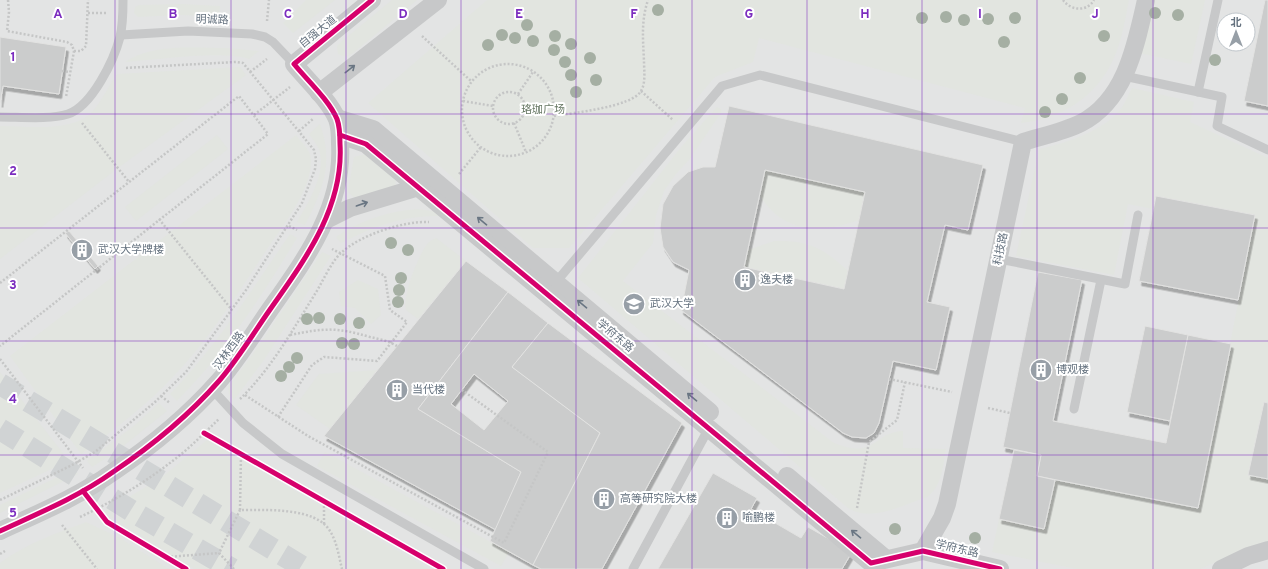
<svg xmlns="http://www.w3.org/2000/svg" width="1268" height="569" viewBox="0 0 1268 569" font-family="Overpass,'Noto Sans SC',sans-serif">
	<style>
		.built { fill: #e3e4e4; fill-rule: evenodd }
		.green { fill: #e2e5e0 }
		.building { fill: #cbcccc; stroke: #e2e2e1; fill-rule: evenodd; filter: url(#shadow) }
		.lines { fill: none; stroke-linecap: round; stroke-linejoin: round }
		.secondary-tunnel { stroke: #d0d3d4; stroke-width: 22; stroke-dasharray: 22 11; stroke-linecap: butt }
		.path { stroke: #c5c6c6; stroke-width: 2.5; stroke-dasharray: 2 2; stroke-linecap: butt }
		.lane { stroke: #c7c8c9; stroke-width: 9 }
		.street { stroke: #c7c8c9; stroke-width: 18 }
		.cycleway-casing { stroke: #fff; stroke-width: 8 }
		.cycleway { stroke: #d6006c; stroke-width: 5 }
		.tree { fill: #a5afa3 }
		.oneway { stroke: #6a7683 }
		.grid { fill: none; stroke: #7b2cbf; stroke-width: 1; stroke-opacity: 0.55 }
		.labels { text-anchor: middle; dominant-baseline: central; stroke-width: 4; stroke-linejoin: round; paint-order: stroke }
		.street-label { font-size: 11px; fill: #65727f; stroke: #fff }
		.park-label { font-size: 11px; fill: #667763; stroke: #fff }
		.poi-label { font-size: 11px; fill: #65727f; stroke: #fff; text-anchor: start }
		.grid-label { font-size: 13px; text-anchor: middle; font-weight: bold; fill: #7b2cbf; stroke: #fff; stroke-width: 4; stroke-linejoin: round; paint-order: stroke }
	</style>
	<defs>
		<filter id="shadow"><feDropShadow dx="2.5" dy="4.5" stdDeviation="0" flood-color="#0004"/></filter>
	</defs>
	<rect width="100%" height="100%" fill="#f3f3f1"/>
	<!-- built -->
	<path class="built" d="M0,0H1268V569H0ZM1224,20H1248V44H1224Z"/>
	<!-- green -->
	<g class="green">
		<path d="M306,0H335L293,33L283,23Z"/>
		<path d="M392,0H417L353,53L346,57L338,54L337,46L341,42Z"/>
		<path d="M487,0H1129C1125,20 1122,41 1113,60C1096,97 1061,119 1021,123L1025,108L759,38L753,62L715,77L569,248H533L368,103Z"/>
		<path d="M1151,0H1205L1191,64L1139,53Z"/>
		<path d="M182,4L220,6L219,17L181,15L138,17L134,13L135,7L139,5Z"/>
		<path d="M227,48L259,51L249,59C221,50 157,60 125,62C153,43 194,48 227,48Z"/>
		<path d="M240,67L246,75L118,168L0,259V126C27,126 74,133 93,111C102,100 109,86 117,74Z"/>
		<path d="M1132,88L1194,102L1190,122L1268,158V403L1264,402L1268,479V542L1246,549L1200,569H1077L992,552L999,519L1044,529L1055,480L1198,508L1255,216L1156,196L1153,209L1128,204L1114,275L1016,256L1039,149C1064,144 1103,131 1120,110C1125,104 1128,95 1132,88Z"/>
		<path d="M717,107L721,109V113L689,160L676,174L664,191L656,215L653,243L623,281L834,443C843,446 853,450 862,448C879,445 881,432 903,431V448L946,449C943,465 942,487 927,497C902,505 872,523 848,508L578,278L682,146Z"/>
		<path d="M320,124C334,163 323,190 305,225L297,222C308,203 325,176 320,153C319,146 313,140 309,134Z"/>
		<path d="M217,135L228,149L136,221L125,207Z"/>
		<path d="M296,135C301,142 311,150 311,160C312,191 280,229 264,254C236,296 208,341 172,378C147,405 111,432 81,454L10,356Z"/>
		<path d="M366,154L396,177L395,188L356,199L348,192L354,157Z"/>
		<path d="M765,170L865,192L859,220C832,229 805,234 779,217C772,212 766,204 760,197Z"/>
		<path d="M418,209L440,212L439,216C402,216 375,226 341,243L336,237C360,220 389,211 418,209Z"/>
		<path d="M290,234L297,238C262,296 225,353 177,401L170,394C217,346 252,289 290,234Z"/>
		<path d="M436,238L466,261L418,319L406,310C402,297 419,253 428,243C430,241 433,239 436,238Z"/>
		<path d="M774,241C809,240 823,248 848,271L844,289L744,267L748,250Z"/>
		<path d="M322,252L331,256L264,360L234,400L229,394L228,387L253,354Z"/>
		<path d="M358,280L378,289L381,315L371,324L355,308L341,306L339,292Z"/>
		<path d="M377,370L330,429L296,405L319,374Z"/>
		<path d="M0,372L69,461L0,493Z"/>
		<path d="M159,403L167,411L117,451L92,467L87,461L135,425Z"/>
		<path d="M207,440L417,562L429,569H194L111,517L105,511L161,478Z"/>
		<path d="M325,452L509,552L501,566L317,466Z"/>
		<path d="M74,469L78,474L0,513V505Z"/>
		<path d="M86,522L120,538L169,569H0V563C25,544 57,533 86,522Z"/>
	</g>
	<!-- building -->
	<g class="building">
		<path d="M1265,0H1268V106L1244,101Z"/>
		<path d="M0,37L66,47L59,94L3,86L0,103Z"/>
		<path d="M729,106L983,165L968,230L945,225L927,302L950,307L936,370L893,361L879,423L874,433L866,438L852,437L843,433L681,310L689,270L673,262L663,247L660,228L663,204L673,186L688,172L703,167H715ZM765,170L865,192L844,289L744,267Z"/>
		<path d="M1156,196L1255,215L1238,300L1139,281Z"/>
		<path d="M69,231L98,266L95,269L65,233Z"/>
		<path d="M466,261L508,292L418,409L521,472L496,530L324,436Z"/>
		<path d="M1038,272L1082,280L1053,421L1166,443L1188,335L1231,344L1198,508L1037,476L1041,455L1003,447Z"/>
		<path d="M508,292L548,323L512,367L600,433L533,565L490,541L521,472L418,409ZM474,374L508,401L484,430L451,404Z"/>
		<path d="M548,323L682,423L602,569H541L533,565L600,433L512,367Z"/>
		<path d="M1145,326L1188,335L1170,421L1127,412Z"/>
		<path d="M1264,402L1268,403V479L1248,475Z"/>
		<path d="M1014,450L1041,455L1037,476L1055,480L1044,529L999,519Z"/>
		<path d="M713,473L757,498L751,509L801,538L808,527L852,552L842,569H658Z"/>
	</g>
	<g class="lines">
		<!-- secondary-tunnel -->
		<g class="secondary-tunnel">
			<path d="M0,384L306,569"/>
			<path d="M0,429L135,513L232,569"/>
		</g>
		<!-- path -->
		<g class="path">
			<path d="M8,0L9,12L7,31L67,42L72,45L74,51L66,97"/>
			<path d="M1063,0C1071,11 1087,12 1094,0"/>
			<path d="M88,13H107"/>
			<path d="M267,21L269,0"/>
			<path d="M422,36L471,81"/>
			<path d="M74,51H81L86,46L88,0"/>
			<circle cx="508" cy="110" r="46"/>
			<path d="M62,71L70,72"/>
			<path d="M250,72L267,59"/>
			<path d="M641,91L673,120"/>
			<circle cx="509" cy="108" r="16"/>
			<path d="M518,94L533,72"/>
			<path d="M463,101L493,106"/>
			<path d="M254,115L290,87"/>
			<path d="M554,116C572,113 632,107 641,91C646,83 644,70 644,61C643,39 641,21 648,0"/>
			<path d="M82,123L129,182"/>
			<path d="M514,123L526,152"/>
			<path d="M299,131L314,118"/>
			<path d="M459,174L481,147"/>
			<path d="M159,219L232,310"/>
			<path d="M289,226L297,230"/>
			<path d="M0,283L239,96L268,134L0,346"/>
			<path d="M290,335C325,328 336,327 370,337C379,339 389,341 397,346"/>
			<path d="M0,359L83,468"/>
			<path d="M889,379L952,392"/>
			<path d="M245,395L308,436L504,543L548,452L462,390"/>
			<path d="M161,396L170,403"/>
			<path d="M240,399C271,369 292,331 315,294C322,283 331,262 341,253C360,235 403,221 429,222"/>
			<path d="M988,408L1010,413"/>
			<path d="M278,417L312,365L324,357L377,361L407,322L390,310L385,276L332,249"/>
			<path d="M0,500L72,465L95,452L155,402L186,372L246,290L302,203L315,169L316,159L314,150L243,63L236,62L124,68"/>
			<path d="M324,502V524"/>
			<path d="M857,508L869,442L897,420L905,382"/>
			<path d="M240,510L241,454"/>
			<path d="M80,517C114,501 146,482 175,459C191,447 205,432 219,419"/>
			<path d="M62,525L97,569"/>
			<path d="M0,554L5,551"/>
			<path d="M167,557L219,553"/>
			<path d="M234,569L219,553L240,510C265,510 316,507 330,531C337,542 339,557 342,569"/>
		</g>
		<!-- lane -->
		<g class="lane">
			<path d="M121,35L188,31L252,34L265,37L273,42L294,64"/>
			<path d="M1124,76L1222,97L1217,126L1268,150"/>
			<path d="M1198,92L1218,0"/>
			<path d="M0,117C20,117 49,120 68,114C92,106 114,60 120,37C123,25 123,12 123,0"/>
			<path d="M999,259L1125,284L1138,215"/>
			<path d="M556,282L722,86L760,75L1023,142"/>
			<path d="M211,388L243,423L282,454L484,569"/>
			<path d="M1074,409L1101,280"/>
			<path d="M633,569L710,426"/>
		</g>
		<!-- street -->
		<g class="street">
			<path d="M319,93L438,0"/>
			<path d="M337,118L373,129L710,412"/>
			<path d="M340,135L366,144L871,563L923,551L1000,569"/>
			<path d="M326,220L350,208L419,187"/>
			<path d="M787,476L886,559"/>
			<path d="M0,531C39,513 78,497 113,472C150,447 190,414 219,381C238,359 253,334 269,311C304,261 344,208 340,144C340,136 340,127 337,119C329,100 307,80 294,64L372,0"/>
			<path d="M923,551L942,518L947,504L1023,142C1042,136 1063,132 1081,123C1126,100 1136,44 1146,0"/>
			<path d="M1221,569L1248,556L1268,550"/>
		</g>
		<!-- cycleway casing -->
		<g class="cycleway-casing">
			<g id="cycleway">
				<path d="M340,135L366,144L871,563L923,551L1000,569"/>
				<path d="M204,433L443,569"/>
				<path d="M83,491L107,522L186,569"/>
				<path d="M0,531C39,513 78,497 113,472C150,447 190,414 219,381C238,359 253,334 269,311C304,261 344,208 340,144C340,136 340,127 337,119C329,100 307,80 294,64L372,0"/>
			</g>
		</g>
		<!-- cycleway -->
		<use href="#cycleway" class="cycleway"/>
	</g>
	<!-- trees -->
	<g class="tree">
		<circle cx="658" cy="10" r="6"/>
		<circle cx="1155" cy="13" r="6"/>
		<circle cx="1178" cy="15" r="6"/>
		<circle cx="946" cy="17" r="6"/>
		<circle cx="922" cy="18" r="6"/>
		<circle cx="1015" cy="18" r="6"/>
		<circle cx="988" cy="19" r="6"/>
		<circle cx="964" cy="20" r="6"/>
		<circle cx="527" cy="25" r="6"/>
		<circle cx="502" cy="35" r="6"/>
		<circle cx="555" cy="36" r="6"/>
		<circle cx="1104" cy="36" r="6"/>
		<circle cx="515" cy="38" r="6"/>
		<circle cx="533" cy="41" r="6"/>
		<circle cx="1004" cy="42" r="6"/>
		<circle cx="571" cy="44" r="6"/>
		<circle cx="488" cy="45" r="6"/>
		<circle cx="554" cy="50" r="6"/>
		<circle cx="590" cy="58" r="6"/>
		<circle cx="1215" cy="60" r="6"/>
		<circle cx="565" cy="62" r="6"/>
		<circle cx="571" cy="75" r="6"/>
		<circle cx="1080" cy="78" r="6"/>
		<circle cx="596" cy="80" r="6"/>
		<circle cx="576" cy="92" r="6"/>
		<circle cx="1062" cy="99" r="6"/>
		<circle cx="1045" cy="112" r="6"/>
		<circle cx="391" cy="243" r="6"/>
		<circle cx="408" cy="250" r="6"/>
		<circle cx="401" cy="278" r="6"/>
		<circle cx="399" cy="290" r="6"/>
		<circle cx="398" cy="302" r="6"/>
		<circle cx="319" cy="318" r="6"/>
		<circle cx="307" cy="319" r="6"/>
		<circle cx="340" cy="319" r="6"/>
		<circle cx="359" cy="323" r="6"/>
		<circle cx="342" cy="343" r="6"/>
		<circle cx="354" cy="344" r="6"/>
		<circle cx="297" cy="358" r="6"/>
		<circle cx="289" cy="367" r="6"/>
		<circle cx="281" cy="376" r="6"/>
		<circle cx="895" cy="529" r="6"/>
		<circle cx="975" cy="538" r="6"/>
	</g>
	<!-- one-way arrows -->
	<defs><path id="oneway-shaft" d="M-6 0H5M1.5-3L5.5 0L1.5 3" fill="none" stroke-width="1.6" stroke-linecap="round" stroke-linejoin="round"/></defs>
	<g class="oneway">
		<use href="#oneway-shaft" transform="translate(350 69) rotate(-38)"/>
		<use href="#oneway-shaft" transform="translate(362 204) rotate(-19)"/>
		<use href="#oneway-shaft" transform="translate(482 221) rotate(-140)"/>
		<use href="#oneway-shaft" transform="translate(582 304) rotate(-140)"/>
		<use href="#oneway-shaft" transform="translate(692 397) rotate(-140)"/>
		<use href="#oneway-shaft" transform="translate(856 534) rotate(-140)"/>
	</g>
	<!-- grid -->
	<path class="grid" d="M115,0V569M231,0V569M346,0V569M461,0V569M576,0V569M692,0V569M807,0V569M922,0V569M1037,0V569M1153,0V569M0,114H1268M0,228H1268M0,341H1268M0,455H1268"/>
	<!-- icons -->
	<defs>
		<g id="building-disc" transform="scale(1.15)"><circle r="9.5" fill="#979fa7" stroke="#fff"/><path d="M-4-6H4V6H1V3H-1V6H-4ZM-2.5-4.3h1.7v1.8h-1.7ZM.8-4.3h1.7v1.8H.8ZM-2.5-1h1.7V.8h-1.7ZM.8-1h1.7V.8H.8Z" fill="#fff"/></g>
		<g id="university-disc" transform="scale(1.15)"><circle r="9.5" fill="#979fa7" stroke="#fff"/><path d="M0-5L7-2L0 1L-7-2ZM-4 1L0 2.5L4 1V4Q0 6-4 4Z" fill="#fff"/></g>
	</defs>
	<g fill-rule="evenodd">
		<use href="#building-disc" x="82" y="250"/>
		<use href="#building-disc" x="745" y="280"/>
		<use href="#university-disc" x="634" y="304"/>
		<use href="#building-disc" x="1041" y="370"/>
		<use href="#building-disc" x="397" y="390"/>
		<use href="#building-disc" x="604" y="499"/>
		<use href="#building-disc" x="727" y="518"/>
	</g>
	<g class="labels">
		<!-- street labels -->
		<g class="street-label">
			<text transform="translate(212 20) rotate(2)">明诚路</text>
			<text transform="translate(318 32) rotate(-39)">自强大道</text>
			<text transform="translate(1001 249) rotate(-78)">科技路</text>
			<text transform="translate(615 336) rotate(40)">学府东路</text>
			<text transform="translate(229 351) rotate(-54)">汉林西路</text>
			<text transform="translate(957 549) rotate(13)">学府东路</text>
		</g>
		<!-- park labels -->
		<g class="park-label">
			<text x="543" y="110">珞珈广场</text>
		</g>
		<!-- poi labels -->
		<g class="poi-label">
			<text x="98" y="250">武汉大学牌楼</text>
			<text x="760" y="280">逸夫楼</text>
			<text x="650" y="304">武汉大学</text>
			<text x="1056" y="370">博观楼</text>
			<text x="412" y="390">当代楼</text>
			<text x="620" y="499">高等研究院大楼</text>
			<text x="742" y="518">喻鹏楼</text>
		</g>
	</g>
	<g class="grid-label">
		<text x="58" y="18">A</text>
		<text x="173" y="18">B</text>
		<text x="288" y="18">C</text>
		<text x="403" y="18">D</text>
		<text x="519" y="18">E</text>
		<text x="634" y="18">F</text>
		<text x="749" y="18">G</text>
		<text x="865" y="18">H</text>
		<text x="980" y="18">I</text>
		<text x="1095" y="18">J</text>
		<text x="13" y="61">1</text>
		<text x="13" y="175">2</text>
		<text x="13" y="289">3</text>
		<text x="13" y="403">4</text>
		<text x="13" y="517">5</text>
	</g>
	<!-- north arrow -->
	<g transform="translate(1236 32)"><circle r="19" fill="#ffffff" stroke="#c1c7cc"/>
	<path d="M0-3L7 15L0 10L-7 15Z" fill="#979fa7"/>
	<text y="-6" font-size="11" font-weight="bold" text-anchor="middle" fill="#65727f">北</text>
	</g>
</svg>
